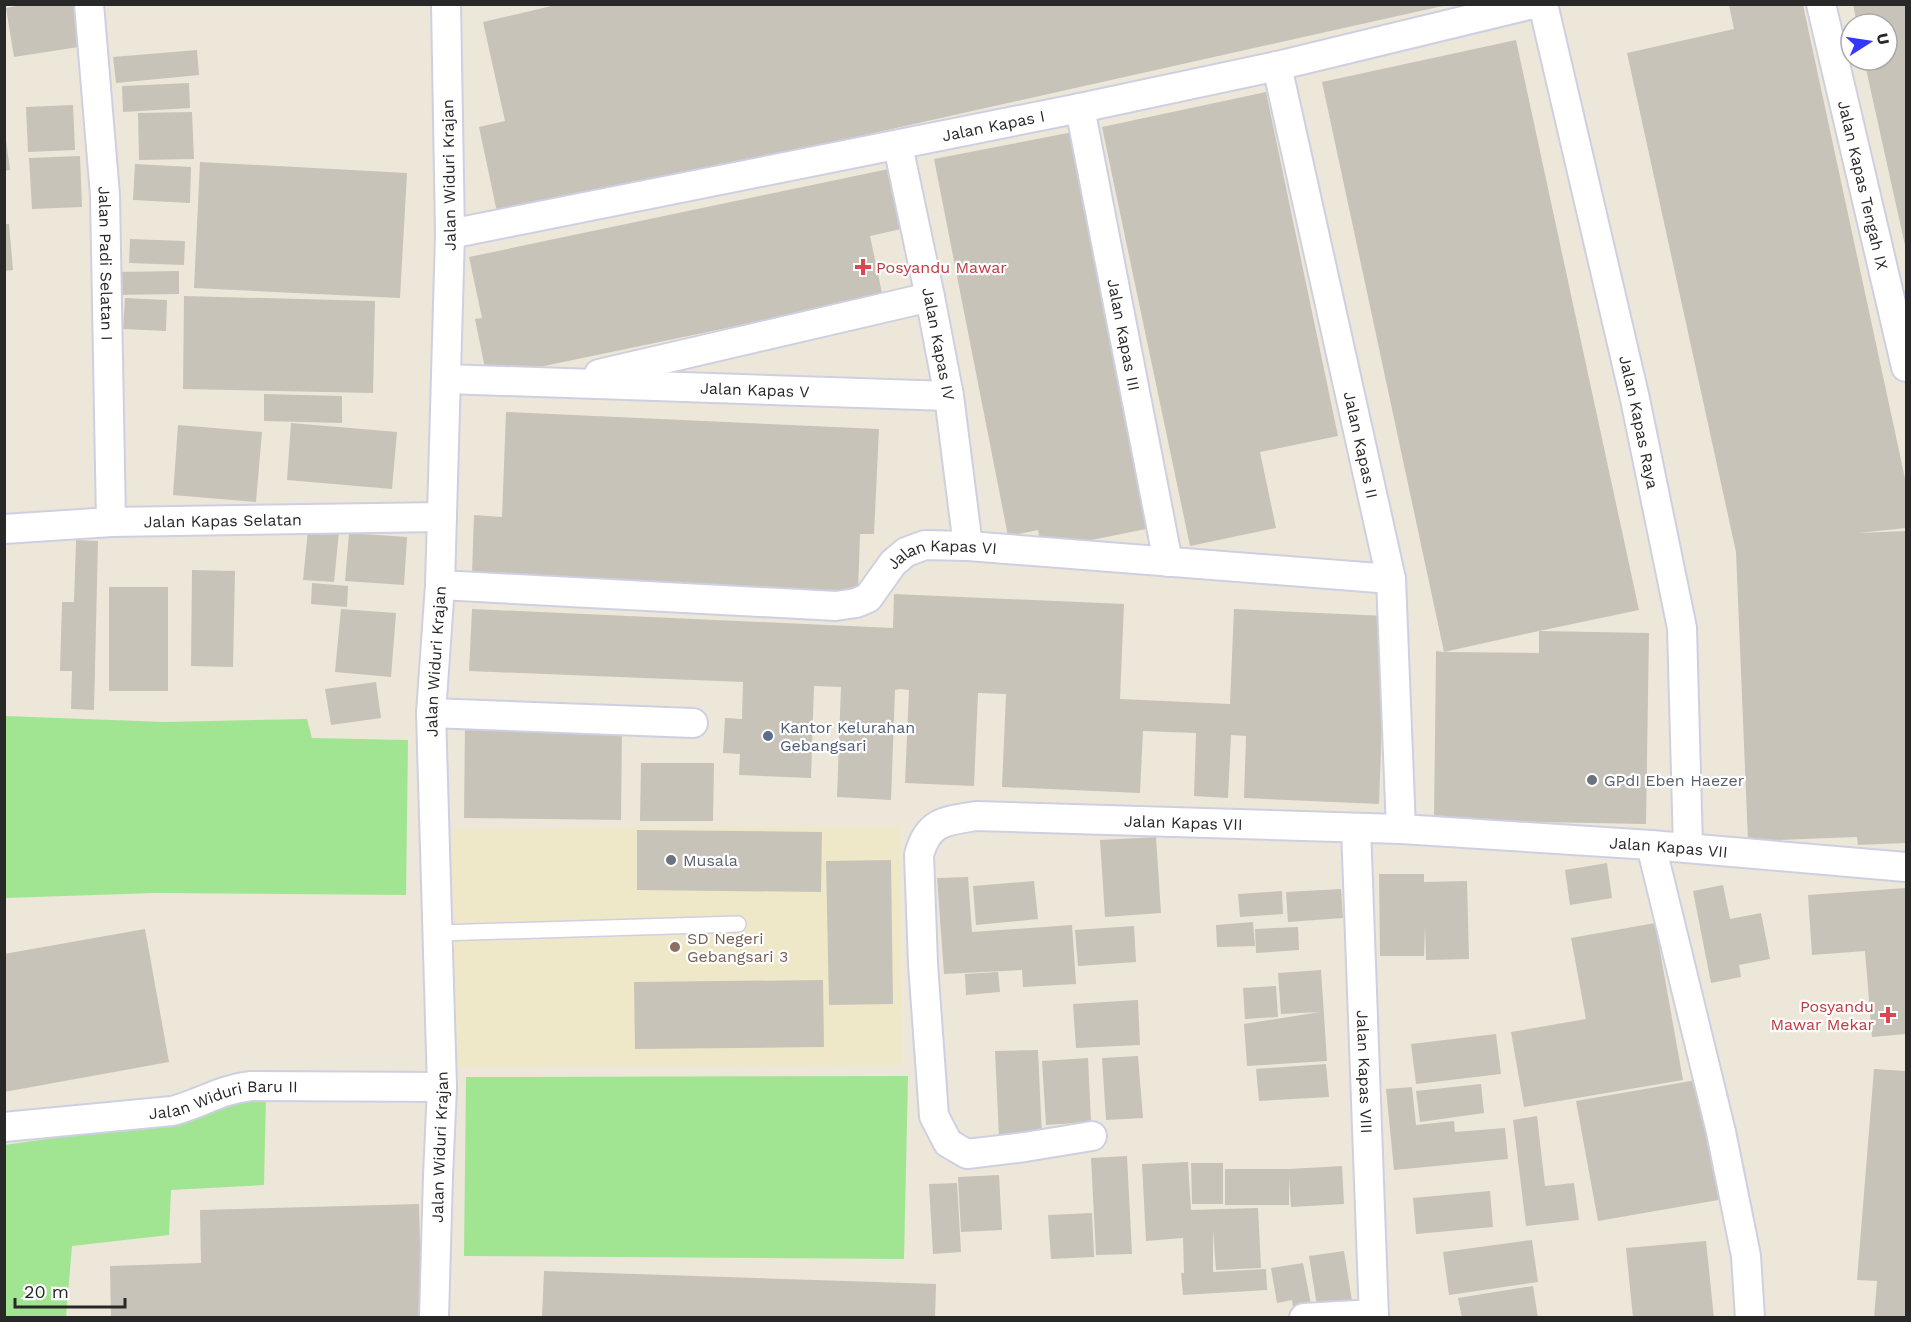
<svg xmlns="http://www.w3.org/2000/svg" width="1911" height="1322" viewBox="0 0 1911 1322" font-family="'Work Sans',sans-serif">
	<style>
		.education { fill: #eee8c8 }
		.green { fill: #a1e593 }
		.building { fill: #c7c3b9; fill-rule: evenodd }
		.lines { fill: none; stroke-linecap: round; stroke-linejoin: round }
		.lane-casing { stroke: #cfcfe2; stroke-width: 18 }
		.street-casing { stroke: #cfcfe2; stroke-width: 32 }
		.lane { stroke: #fff; stroke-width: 15 }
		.street { stroke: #fff; stroke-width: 28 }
		.health-dot { fill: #e0444e; stroke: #fff; stroke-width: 2 }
		.service-dot { fill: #5c6f8a; stroke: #fff; stroke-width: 2 }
		.worship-dot { fill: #6b7280; stroke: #fff; stroke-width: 2 }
		.education-dot { fill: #8d6e63; stroke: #fff; stroke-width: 2 }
		.labels { text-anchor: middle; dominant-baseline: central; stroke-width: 4.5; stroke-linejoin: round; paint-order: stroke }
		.street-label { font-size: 16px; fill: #282828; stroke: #fff }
		.health-label { font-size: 16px; fill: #be3a42; stroke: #fff; text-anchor: start }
		.service-label { font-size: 16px; fill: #4e5e75; stroke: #fff; text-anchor: start }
		.worship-label { font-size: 16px; fill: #5b616d; stroke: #fff; text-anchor: start }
		.education-label { font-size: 16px; fill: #785e54; stroke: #fff; text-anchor: start }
	</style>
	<rect width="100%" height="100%" fill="#ece7d9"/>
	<!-- education -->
	<path class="education" d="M900,827L902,1065L449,1067L447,829Z"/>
	<!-- green -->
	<g class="green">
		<path d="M5,716L165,722L307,719L312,738L408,740L406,895L155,893L5,898Z"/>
		<path d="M908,1076L904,1259L464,1256L466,1077Z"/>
		<path d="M266,1096L264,1185L171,1190L169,1235L72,1246L66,1317H5L4,1145L175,1121L225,1100Z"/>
	</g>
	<!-- building -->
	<g class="building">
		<path d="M27,4H78L85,46L14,57L6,8Z"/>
		<path d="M560,4H1447V5L498,217L479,127L505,121L483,22Z"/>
		<path d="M1853,4H1906V250L1864,60H1887V24H1857Z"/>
		<path d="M1729,5H1803L1906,483V528L1858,533L1906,531V843L1858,845L1857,837L1748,841L1736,552L1627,53L1734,29Z"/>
		<path d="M1516,40L1639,610L1539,631L1649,633L1646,824L1434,820L1436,651L1444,652L1322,82ZM1539,631V653L1444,652Z"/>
		<path d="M197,50L199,75L116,83L113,57Z"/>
		<path d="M189,83L190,108L123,112L122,86Z"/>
		<path d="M1266,92L1338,436L1260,452L1276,528L1190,546L1102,127Z"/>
		<path d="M73,105L75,150L28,152L26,107Z"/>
		<path d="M192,112L194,159L139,160L138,113Z"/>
		<path d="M1073,132L1151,528L1042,550L1038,530L1008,536L934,159Z"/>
		<path d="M4,140H6L10,170L4,171Z"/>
		<path d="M80,156L82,207L32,209L29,158Z"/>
		<path d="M200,162L407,173L400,298L194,288Z"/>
		<path d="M135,164L191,167L190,203L133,200Z"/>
		<path d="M898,167L910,227L870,236L882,293L855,299L856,301L487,378L475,319L482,318L469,257Z"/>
		<path d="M4,224H9L13,270L4,271Z"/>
		<path d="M130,239L185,241L184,265L129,263Z"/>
		<path d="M179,271V294L117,295L116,272Z"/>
		<path d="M184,296L375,301L373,393L183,389Z"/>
		<path d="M125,298L167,300L166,331L123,329Z"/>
		<path d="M264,394L342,396V423L264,421Z"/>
		<path d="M506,412L879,429L874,534H860L858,592L472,574L474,515L502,517Z"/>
		<path d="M291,423L397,432L392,489L287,480Z"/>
		<path d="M178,425L262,432L256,502L173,495Z"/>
		<path d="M308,530L339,532L334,582L303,580Z"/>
		<path d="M349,533L407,537L404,585L345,581Z"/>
		<path d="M76,540L98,541L94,710L71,709L72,671H60L62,602H74Z"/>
		<path d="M192,570L235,571L233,667L191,666Z"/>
		<path d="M312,583L348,586L347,607L311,604Z"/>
		<rect x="109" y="587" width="59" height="104"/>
		<path d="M894,594L1124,604L1120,699L1230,704L1234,609L1386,616L1379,804L1244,798L1246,736L1231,735L1228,798L1194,796L1196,733L1143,731L1140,793L1002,787L1006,694L978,693L974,786L905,783L909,690L900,689L895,690L891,800L837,797L841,687L814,686L811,778L739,775L740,754L723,753L725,718L742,719L743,682L469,671L472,609L893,628Z"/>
		<path d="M341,609L396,613L391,677L335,672Z"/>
		<path d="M376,682L381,718L331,725L325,689Z"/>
		<path d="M465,723L622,725L621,820L464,818Z"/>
		<path d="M641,763H714L713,821H640Z"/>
		<path d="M637,830L822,832L821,892L637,890Z"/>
		<path d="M1156,837L1161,913L1105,917L1100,840Z"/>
		<path d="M891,860L893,1004L829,1005L826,861Z"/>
		<path d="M1607,863L1612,898L1570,905L1565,870Z"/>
		<path d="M1379,874H1424V882L1467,881L1469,959L1426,960L1425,926L1424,956H1380Z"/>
		<path d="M968,877L972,932L1072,925L1076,984L1023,987L1022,970L944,974L937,878Z"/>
		<path d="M1034,881L1038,919L976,925L973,886Z"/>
		<path d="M1723,885L1730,919L1761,913L1770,959L1739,965L1741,977L1711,983L1693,891Z"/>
		<path d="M1906,888V1034L1872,1037L1865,951L1812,955L1808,895Z"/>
		<path d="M1341,889L1343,918L1288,922L1286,892Z"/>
		<path d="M1282,891L1283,914L1240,917L1238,894Z"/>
		<path d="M1253,922L1255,946L1217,947L1216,925Z"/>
		<path d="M1655,923L1683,1080L1524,1107L1511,1032L1586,1019L1571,938Z"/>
		<path d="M1134,926L1136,962L1078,966L1075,930Z"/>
		<path d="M1298,927L1299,950L1256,953L1255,929Z"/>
		<path d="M145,929L169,1062L4,1092V954Z"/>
		<path d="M1321,970L1327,1061L1247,1066L1244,1024L1320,1012L1281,1014L1278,973Z"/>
		<path d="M998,972L1000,992L966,995L965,974Z"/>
		<path d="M823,980L824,1047L635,1049L634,982Z"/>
		<path d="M1276,986L1278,1017L1245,1019L1243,988Z"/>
		<path d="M1138,1000L1140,1045L1076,1048L1073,1004Z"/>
		<path d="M1496,1034L1501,1074L1416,1084L1411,1044Z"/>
		<path d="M1038,1050L1042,1137L999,1138L995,1051Z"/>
		<path d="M1138,1056L1143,1118L1106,1120L1102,1058Z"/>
		<path d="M1088,1058L1091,1122L1046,1125L1042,1061Z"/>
		<path d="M1326,1064L1329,1097L1259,1101L1256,1069Z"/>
		<path d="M1874,1069L1906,1071V1318H1874L1877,1281L1857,1280Z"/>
		<path d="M1702,1079L1724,1199L1598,1221L1576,1101Z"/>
		<path d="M1481,1084L1484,1113L1420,1122L1416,1091Z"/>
		<path d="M1412,1087L1416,1125L1454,1121L1455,1132L1505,1128L1508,1159L1394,1170L1386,1089Z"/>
		<path d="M1537,1116L1545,1186L1574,1183L1579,1220L1526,1226L1513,1120Z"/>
		<path d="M1127,1156L1132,1254L1096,1255L1091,1158Z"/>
		<path d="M1188,1162L1191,1210L1258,1208L1261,1268L1216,1270L1213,1229V1272L1266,1269L1267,1290L1183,1295L1181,1273H1184L1183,1238L1146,1241L1142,1164Z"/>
		<path d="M1191,1163H1223V1204H1192Z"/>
		<path d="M1342,1166L1344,1204L1291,1207L1289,1177V1205H1225V1169H1289Z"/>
		<path d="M999,1175L1002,1230L961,1232L958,1177Z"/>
		<path d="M957,1183L961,1252L933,1254L929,1184Z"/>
		<path d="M1490,1191L1493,1227L1416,1234L1413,1198Z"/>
		<path d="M419,1204L422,1318H111L110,1266L201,1263L200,1210Z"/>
		<path d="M1092,1213L1094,1257L1051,1259L1048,1215Z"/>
		<path d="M1532,1240L1538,1282L1449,1295L1443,1252Z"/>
		<path d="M1706,1241L1714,1318H1633L1626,1248Z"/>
		<path d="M1344,1251L1352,1301L1317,1306L1309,1256Z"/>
		<path d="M1303,1263L1311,1304L1293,1307L1292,1300L1277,1303L1271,1268Z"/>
		<path d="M544,1271L936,1284L935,1318H542Z"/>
		<path d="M1533,1286L1538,1318H1462L1458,1298Z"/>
	</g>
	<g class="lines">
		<!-- lane casing -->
		<g class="lane-casing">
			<path id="lane" d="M439,933L738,924"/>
		</g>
		<!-- street casing -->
		<g class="street-casing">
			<g id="street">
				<path id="s1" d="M89,4L105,195L111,522"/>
				<path id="s2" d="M1543,4L1635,399L1682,628L1688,847"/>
				<path id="s3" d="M1821,4L1906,367"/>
				<path id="s4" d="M1277,66L1391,579L1401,829"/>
				<path id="s5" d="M1080,108L1168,562"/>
				<path id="s6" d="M898,146L930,297L949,396L968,546"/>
				<path id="s7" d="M450,234L1080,108L1277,66L1533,4"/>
				<path d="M599,374L930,297"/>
				<path id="s8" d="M446,379L949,396"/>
				<path id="s9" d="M4,529L111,522L442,517"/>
				<path id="s10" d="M440,585L836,606L856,603L868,598L893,563L906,552L925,545L968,546L1391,579"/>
				<path d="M431,713L693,723"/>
				<path id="s11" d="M1356,828L1374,1318"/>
				<path d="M1651,845L1721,1132L1746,1256L1750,1318"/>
				<path id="s12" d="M4,1127L172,1111C200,1104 221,1089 251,1086L442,1087"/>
				<path id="s13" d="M1092,1136L1025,1147L967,1154L948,1143L934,1116L923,964L919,855C928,821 945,821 976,816L1401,829L1651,845L1906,867"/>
				<path id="s14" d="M434,1318L438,1176L442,1087L431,713L440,585L450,234L446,4"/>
				<path d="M1304,1318L1374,1314"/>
			</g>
		</g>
		<!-- lane -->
		<use href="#lane" class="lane"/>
		<!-- street -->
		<use href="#street" class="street"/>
	</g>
	<!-- markers -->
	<g class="health-dot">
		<path d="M860 258h6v6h6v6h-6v6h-6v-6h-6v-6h6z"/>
		<path d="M1885 1006h6v6h6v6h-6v6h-6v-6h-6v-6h6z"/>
	</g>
	<circle class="service-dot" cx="768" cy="736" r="6"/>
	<g class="worship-dot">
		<circle cx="1592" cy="780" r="6"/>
		<circle cx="671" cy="860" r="6"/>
	</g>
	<circle class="education-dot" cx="675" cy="947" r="6"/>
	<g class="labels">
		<!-- street labels -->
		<g class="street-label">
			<text stroke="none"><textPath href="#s7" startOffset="554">Jalan Kapas I</textPath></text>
			<text transform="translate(449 175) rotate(-91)">Jalan Widuri Krajan</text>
			<text stroke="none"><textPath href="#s3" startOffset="186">Jalan Kapas Tengah IX</textPath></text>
			<text stroke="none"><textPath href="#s1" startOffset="260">Jalan Padi Selatan I</textPath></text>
			<text stroke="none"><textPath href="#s5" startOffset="231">Jalan Kapas III</textPath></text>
			<text stroke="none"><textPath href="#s6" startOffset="202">Jalan Kapas IV</textPath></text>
			<text stroke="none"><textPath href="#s8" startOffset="309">Jalan Kapas V</textPath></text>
			<text stroke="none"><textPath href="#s2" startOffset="429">Jalan Kapas Raya</textPath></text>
			<text stroke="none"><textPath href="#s4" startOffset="388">Jalan Kapas II</textPath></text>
			<text stroke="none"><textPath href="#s9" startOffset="219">Jalan Kapas Selatan</textPath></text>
			<text stroke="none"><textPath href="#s10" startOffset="525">Jalan Kapas VI</textPath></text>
			<text stroke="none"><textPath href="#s14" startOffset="657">Jalan Widuri Krajan</textPath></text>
			<text stroke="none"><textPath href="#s13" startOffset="723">Jalan Kapas VII</textPath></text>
			<text stroke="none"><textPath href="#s13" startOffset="1209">Jalan Kapas VII</textPath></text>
			<text stroke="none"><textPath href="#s11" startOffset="244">Jalan Kapas VIII</textPath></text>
			<text stroke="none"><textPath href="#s12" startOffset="222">Jalan Widuri Baru II</textPath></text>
			<text stroke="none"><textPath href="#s14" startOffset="171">Jalan Widuri Krajan</textPath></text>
		</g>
		<!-- health labels -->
		<g class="health-label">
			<text x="876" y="267">Posyandu Mawar</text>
			<text x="1874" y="1006" text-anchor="end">Posyandu<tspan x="1874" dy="18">Mawar Mekar</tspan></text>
		</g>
		<!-- service labels -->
		<g class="service-label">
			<text x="780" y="727">Kantor Kelurahan<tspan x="780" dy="18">Gebangsari</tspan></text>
		</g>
		<!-- worship labels -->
		<g class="worship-label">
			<text x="1604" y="780">GPdI Eben Haezer</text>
			<text x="683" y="860">Musala</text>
		</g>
		<!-- education labels -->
		<g class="education-label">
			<text x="687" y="938">SD Negeri<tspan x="687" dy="18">Gebangsari 3</tspan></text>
		</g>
	</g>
	<!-- border -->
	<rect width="1911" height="1322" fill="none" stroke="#282828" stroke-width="12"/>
	<!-- north arrow -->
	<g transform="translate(1869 42) rotate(78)"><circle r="28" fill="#ffffff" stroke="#a9a9a9" stroke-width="1.5"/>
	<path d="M0-4.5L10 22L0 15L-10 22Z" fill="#3337ff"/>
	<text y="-9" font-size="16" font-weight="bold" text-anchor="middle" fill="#282828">U</text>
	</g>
	<!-- scale -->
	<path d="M15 1298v9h110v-9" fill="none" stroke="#282828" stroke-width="3"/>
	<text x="24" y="1298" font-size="18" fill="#282828" stroke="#ffffff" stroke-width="4.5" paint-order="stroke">20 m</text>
</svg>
